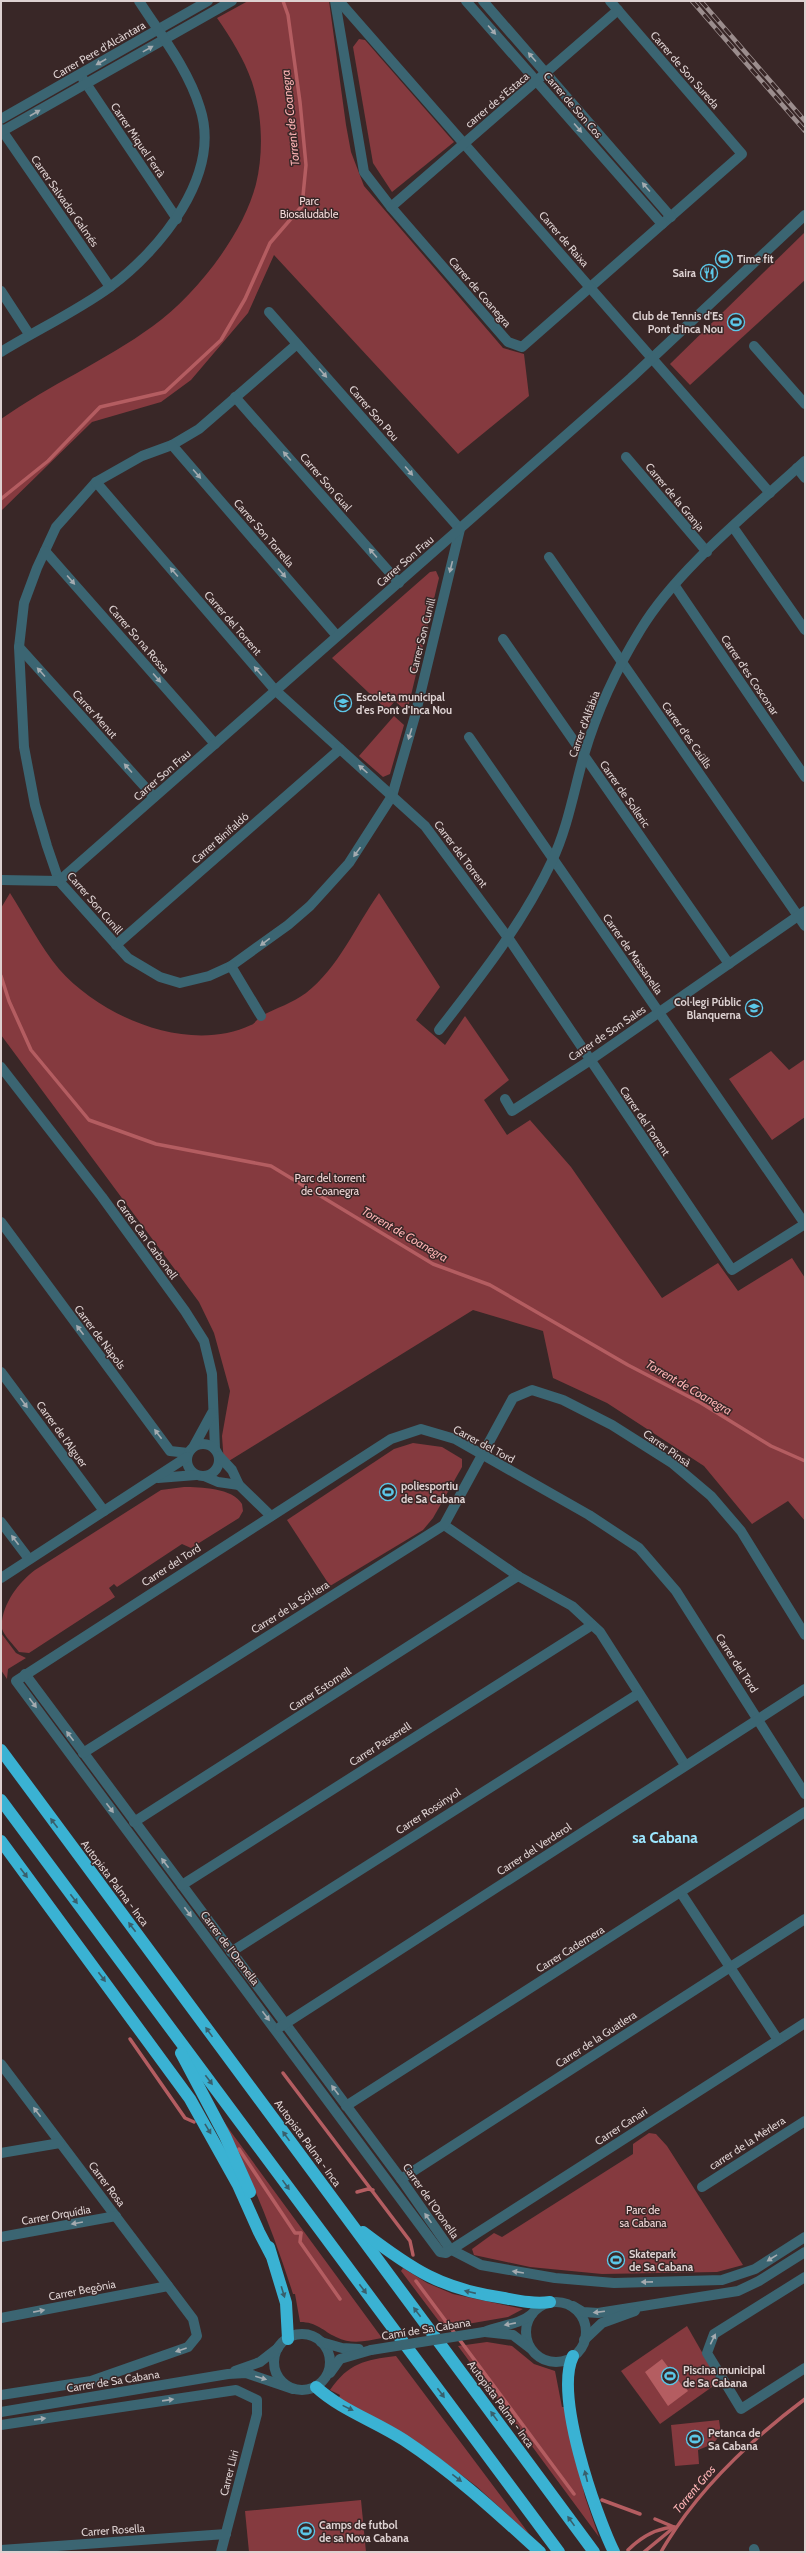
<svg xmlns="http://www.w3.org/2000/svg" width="806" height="2553" viewBox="0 0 806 2553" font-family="Cabin,sans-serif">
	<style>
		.green { fill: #853a3f }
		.water { fill: #b45d61 }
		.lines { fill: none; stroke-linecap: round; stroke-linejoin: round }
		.stream { stroke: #b45d61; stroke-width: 3.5 }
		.street { stroke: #3b6572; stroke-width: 10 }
		.highway { stroke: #3ab2d3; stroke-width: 12 }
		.rail-casing { stroke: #9b8d8d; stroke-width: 4.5 }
		.rail { stroke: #392727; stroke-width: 3; stroke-dasharray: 9; stroke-linecap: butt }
		.street-bridge { stroke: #3b6572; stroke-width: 10 }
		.oneway { fill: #a4abb0 }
		.oneway2 { fill: #395f6c }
		.labels { text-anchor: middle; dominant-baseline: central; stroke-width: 3; stroke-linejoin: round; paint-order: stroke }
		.street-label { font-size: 11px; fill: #ddd1d1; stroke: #392727 }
		.park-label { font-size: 11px; fill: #f1d7d7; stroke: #392727 }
		.poi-label { font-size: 11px; font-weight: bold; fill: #ddd1d1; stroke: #392727; text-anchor: start }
		.water-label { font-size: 12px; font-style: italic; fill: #fcb3b4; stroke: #392727 }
		.district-label { font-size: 15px; font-weight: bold; fill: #9ce6fe; stroke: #392727 }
	</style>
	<rect width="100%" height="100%" fill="#392727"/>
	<!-- green -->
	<g class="green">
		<path d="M248,1H329L346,125L351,152L364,186L503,348L524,354L529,396L458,454L274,255L248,313L191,380L161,402L92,422L1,511V419C49,385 105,361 153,326C195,296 243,235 256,184C264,152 262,113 252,82C244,59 231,38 217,18Z"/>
		<path d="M359,39L365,40L454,142L392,192L373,163L353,47Z"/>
		<path d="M805,232V280L690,385L670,364Z"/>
		<path d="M436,571L439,578L407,712L395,701L387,710L332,658L430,572Z"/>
		<path d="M394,716L404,725L390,774L383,777L359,756Z"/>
		<path d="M10,893C26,918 40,946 59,969C102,1018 189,1054 251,1025C256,1023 258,1017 263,1015C277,1008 292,1003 306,993C339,967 355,927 379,893L440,987L416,1020L445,1045L465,1016L509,1080L484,1100L507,1135L530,1120L571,1167L662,1298L718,1263L738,1291L792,1258L805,1278V1521L788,1501L752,1524L704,1466L607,1403L553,1378L543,1331L473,1310L224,1464L222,1436L230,1391L214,1333L199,1302L1,1035V908Z"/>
		<path d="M771,1051L789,1070L805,1059V1117L772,1140L729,1079Z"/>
		<path d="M413,1443L442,1447L462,1459V1467L433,1518L423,1530L330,1586L287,1520L394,1449Z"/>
		<path d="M184,1487C200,1487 233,1488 242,1504L243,1511L239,1518L191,1548L182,1544L117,1587L114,1584L109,1588L115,1597L29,1653L19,1652C13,1644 5,1637 2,1629C0,1606 19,1582 35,1570L161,1490Z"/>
		<path d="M1,1633L16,1653L26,1658L8,1669L7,1679L1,1670Z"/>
		<path d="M212,2104L231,2132L382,2338C366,2341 352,2345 336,2337C323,2331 317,2322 300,2322L295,2294H293C272,2228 247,2164 212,2104Z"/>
		<path d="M649,2133L656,2134L667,2146L743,2265L717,2272L602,2274L530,2267L474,2255L472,2249L494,2233L502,2237L633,2154V2144Z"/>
		<path d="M403,2268L427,2283L453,2294L523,2309L508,2317L444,2328L401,2271Z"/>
		<path d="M687,2326L719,2382L660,2424L621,2371Z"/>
		<path d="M487,2342L512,2346L534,2364L555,2371L562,2407H565L585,2497L599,2537L458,2346Z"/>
		<path d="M396,2356L530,2535L476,2486L426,2448L338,2400L340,2395L330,2390C349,2363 364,2360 396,2356Z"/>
		<path d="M719,2420L721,2434L713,2444L698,2450L699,2464L675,2466L671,2425Z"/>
		<path d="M361,2500L366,2552H249L245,2511Z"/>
	</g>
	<!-- water -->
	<path class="water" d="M662,2359L684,2388L685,2387L688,2391L668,2406L645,2372Z"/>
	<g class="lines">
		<!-- stream -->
		<g class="stream">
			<path d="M1,499L48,461L100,407L165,392L221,340L245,299L270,243L302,206L306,165L300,102L288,15L283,1"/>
			<path d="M1,976L9,1001L31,1050L89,1120L156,1144L271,1166L433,1264L490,1285L628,1365L701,1403L771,1446L805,1461"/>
			<path d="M130,2039L185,2118L194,2122"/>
			<path d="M283,2073L410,2241L413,2255"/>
			<path d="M239,2149L295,2233H301"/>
			<path d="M357,2192L368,2189L373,2190"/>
			<path d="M301,2233L300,2242L340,2299"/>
			<path d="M416,2281L574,2494"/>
			<path d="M602,2500L640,2514"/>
			<path d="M655,2519L674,2527"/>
			<path d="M628,2550C641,2537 656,2528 675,2527"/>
			<path d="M644,2552L672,2529"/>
			<path d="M661,2552C696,2491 749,2441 805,2399"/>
		</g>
		<!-- street -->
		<g class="street">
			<path d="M335,1L364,172L391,207L508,342L522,347L742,154L610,1"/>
			<path d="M339,1L770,493"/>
			<path d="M466,1L662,224"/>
			<path d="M483,1L671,217"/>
			<path d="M83,79L177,219"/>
			<path d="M1,119L208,1"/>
			<path d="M1,129L110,287"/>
			<path d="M1,132L232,1"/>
			<path d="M391,207L618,10"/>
			<path d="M1,291L29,334"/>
			<path d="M269,312L460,529L415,716L392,796L349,863L310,906L288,925L231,966L209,976L180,983L160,977L128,958L59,881L47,846L35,805L24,747L19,647L24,603L37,568L56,527L96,482L142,456L172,445L199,429L297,344"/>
			<path d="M754,346L805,404"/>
			<path d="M1,352C35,331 79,310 110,287C160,250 222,175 200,108C188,69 161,35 139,1"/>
			<path d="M235,397L399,583"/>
			<path d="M172,445L337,636"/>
			<path d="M626,457L707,552"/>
			<path d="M797,468L805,478"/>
			<path d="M96,482L275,690L425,826L509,939L732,1270L805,1224L469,737"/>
			<path d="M733,527L805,630"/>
			<path d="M45,551L215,744"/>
			<path d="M549,557L805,926"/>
			<path d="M675,586L805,777"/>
			<path d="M503,639L729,964"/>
			<path d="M19,647L154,797"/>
			<path d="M1,880L59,881L631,378L805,215"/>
			<path d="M116,945L340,749"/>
			<path d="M231,966L261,1016"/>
			<path d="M439,1030C481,976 523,923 552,861C568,827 574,790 584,755C597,711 617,668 641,629C677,569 753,509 805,461"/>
			<path d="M1,1067L102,1197L185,1311L204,1341L212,1374L215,1449"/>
			<path d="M505,1099L512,1111L589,1061L805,911"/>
			<path d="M1,1222L170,1451L188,1453"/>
			<path d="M1,1372L104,1511"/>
			<circle cx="203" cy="1460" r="16"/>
			<path d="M194,1446L212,1413"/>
			<path d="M219,1456L232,1470L239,1485L271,1516"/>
			<path d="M204,1476L218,1482L239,1485"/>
			<path d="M158,1478L196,1475"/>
			<path d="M1,1522L29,1559"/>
			<path d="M444,1525L518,1576L572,1606L600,1632L685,1765"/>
			<path d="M1,1578L187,1457"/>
			<path d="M25,1674L401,2179L450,2249L481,2265L555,2278L614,2283L722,2280L755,2269L805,2237"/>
			<path d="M83,1753L444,1525L513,1398L532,1390L563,1400L612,1425L672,1463L711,1496L741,1531L805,1635"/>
			<path d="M805,1794L676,1591L639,1548L589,1515L455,1439L421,1429L391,1439L16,1681L440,2252L446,2253L805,2023"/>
			<path d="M134,1822L518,1576"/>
			<path d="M182,1885L592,1625"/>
			<path d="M681,1893L778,2040"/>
			<path d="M231,1952L638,1694"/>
			<path d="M280,2027L805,1689"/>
			<path d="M1,2064L193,2319L197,2336L188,2347L91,2381L1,2395"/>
			<path d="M346,2106L805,1812"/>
			<path d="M1,2153L60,2143"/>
			<path d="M401,2179L805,1919"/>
			<path d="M702,2187L805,2121"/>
			<path d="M1,2237L116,2216"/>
			<path d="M805,2277L714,2334L707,2353L741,2409L805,2368"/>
			<circle cx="556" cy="2332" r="30"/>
			<path d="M573,2306L583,2312L598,2313L738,2291L759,2281L805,2252"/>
			<path d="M1,2318L168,2286"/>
			<path d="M484,2332C500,2325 519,2325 532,2314"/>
			<path d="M485,2332L513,2335L530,2348"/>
			<circle cx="302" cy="2362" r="28"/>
			<path d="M584,2340L602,2323L635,2311"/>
			<path d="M321,2342L342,2348L359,2349"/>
			<path d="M235,2371L260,2362L278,2348"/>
			<path d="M330,2373L340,2359L371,2350"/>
			<path d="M1,2412L228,2374L246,2373L293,2389"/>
			<path d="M1,2425L236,2390L257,2400V2414L221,2552"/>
			<path d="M754,2549L755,2552"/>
			<path d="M1,2550L226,2534"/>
		</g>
		<!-- highway -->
		<g class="highway">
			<path d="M1,1750L594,2552"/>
			<path d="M1,1800L559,2552"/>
			<path d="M1,1841L190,2099L238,2185L259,2232L271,2255"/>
			<path d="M181,2053L225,2136L250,2192"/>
			<path d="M363,2232C413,2270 441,2289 504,2298C520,2301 534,2304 550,2302"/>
			<path d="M269,2247L286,2303L288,2339"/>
			<path d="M573,2356C554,2395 595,2513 614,2552"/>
			<path d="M316,2387C341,2410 375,2421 404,2440C454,2473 496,2512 540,2552"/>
		</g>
		<!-- rail casing -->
		<g class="rail-casing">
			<g id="rail">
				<path d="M692,1L805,131"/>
				<path d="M701,1L805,121"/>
			</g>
		</g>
		<!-- rail -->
		<use href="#rail" class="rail"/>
		<!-- street-bridge -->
		<path class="street-bridge" d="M371,2350L484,2332"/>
	</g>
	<!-- one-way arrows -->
	<defs><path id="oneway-solid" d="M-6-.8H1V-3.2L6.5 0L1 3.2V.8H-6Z"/></defs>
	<g class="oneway">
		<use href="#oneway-solid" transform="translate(492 30) rotate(49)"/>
		<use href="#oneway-solid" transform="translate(148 49) rotate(-29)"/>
		<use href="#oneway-solid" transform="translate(532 57) rotate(-131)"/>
		<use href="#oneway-solid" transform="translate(101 62) rotate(150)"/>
		<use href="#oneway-solid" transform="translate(35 113) rotate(-30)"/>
		<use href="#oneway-solid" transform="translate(578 128) rotate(49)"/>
		<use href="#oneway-solid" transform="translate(646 187) rotate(-131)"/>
		<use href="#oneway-solid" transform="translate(323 373) rotate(49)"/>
		<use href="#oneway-solid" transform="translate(287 456) rotate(-131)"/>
		<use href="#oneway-solid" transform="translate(409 471) rotate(49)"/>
		<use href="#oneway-solid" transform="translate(197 474) rotate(49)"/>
		<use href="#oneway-solid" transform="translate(373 553) rotate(-131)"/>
		<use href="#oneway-solid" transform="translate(451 567) rotate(104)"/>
		<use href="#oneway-solid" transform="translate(174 572) rotate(-131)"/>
		<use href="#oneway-solid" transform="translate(282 573) rotate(49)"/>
		<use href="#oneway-solid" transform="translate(71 580) rotate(49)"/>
		<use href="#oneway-solid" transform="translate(258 671) rotate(-131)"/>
		<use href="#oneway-solid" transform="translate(41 672) rotate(-132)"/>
		<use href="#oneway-solid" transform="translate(157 678) rotate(49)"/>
		<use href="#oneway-solid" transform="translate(410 734) rotate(107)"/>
		<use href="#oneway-solid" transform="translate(128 768) rotate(-132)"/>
		<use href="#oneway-solid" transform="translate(363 769) rotate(-138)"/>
		<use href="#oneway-solid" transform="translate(357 852) rotate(126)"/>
		<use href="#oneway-solid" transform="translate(265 942) rotate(143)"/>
		<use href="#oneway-solid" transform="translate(80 1330) rotate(-127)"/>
		<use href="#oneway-solid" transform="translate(24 1403) rotate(54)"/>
		<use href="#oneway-solid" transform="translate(158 1434) rotate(-127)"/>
		<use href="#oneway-solid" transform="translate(15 1540) rotate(-127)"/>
		<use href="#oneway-solid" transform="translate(33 1703) rotate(53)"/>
		<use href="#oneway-solid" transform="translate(70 1736) rotate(-127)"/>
		<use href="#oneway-solid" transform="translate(110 1808) rotate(53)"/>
		<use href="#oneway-solid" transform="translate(165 1863) rotate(-127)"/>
		<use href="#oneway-solid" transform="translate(188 1912) rotate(53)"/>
		<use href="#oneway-solid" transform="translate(266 2016) rotate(53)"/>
		<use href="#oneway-solid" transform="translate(335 2090) rotate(-127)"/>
		<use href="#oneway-solid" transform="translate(37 2112) rotate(-127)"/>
		<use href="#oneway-solid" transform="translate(428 2218) rotate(-125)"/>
		<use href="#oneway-solid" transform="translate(77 2223) rotate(170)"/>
		<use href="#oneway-solid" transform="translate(772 2258) rotate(148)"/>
		<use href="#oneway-solid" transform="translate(518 2272) rotate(-171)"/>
		<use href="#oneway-solid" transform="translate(647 2282) rotate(179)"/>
		<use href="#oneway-solid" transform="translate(39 2311) rotate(-11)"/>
		<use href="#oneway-solid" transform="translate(599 2312) rotate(173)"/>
		<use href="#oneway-solid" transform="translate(510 2324) rotate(169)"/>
		<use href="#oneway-solid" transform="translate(713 2339) rotate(-64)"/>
		<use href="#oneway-solid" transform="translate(181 2350) rotate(161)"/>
		<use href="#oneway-solid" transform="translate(261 2378) rotate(16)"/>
		<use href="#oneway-solid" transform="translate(168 2400) rotate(-8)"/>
		<use href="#oneway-solid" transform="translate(40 2419) rotate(-8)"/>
	</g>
	<g class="oneway2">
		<use href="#oneway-solid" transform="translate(54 1823) rotate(-127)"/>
		<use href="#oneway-solid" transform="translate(24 1873) rotate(53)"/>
		<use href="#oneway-solid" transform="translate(74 1899) rotate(53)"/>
		<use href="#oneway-solid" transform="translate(132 1927) rotate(-127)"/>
		<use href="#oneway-solid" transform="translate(102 1977) rotate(53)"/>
		<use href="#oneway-solid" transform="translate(209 2032) rotate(-126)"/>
		<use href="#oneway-solid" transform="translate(209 2080) rotate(53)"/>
		<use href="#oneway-solid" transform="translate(208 2129) rotate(59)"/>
		<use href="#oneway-solid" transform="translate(286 2136) rotate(-126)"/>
		<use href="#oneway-solid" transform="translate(286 2185) rotate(54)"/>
		<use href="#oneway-solid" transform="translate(363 2289) rotate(53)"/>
		<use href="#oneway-solid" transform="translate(283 2292) rotate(73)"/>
		<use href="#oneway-solid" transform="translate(470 2292) rotate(-167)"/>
		<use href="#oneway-solid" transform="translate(417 2312) rotate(-127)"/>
		<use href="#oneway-solid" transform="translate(441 2393) rotate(53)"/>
		<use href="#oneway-solid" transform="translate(348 2408) rotate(26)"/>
		<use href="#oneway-solid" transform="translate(494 2416) rotate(-126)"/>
		<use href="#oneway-solid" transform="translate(586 2476) rotate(-104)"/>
		<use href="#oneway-solid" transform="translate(457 2478) rotate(38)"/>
		<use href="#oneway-solid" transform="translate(571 2521) rotate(-126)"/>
	</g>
	<!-- icons -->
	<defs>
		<g id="stadium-ring" transform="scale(0.9)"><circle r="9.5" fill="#392727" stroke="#5cc7e8" stroke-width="1.5"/><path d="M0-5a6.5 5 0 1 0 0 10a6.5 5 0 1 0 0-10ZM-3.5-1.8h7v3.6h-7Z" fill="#5cc7e8"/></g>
		<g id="restaurant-ring" transform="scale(0.9)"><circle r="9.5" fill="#392727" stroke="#5cc7e8" stroke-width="1.5"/><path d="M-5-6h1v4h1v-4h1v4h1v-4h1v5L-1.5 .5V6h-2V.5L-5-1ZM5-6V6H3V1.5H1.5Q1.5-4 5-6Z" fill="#5cc7e8"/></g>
		<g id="school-ring" transform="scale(0.9)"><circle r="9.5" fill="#392727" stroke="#5cc7e8" stroke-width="1.5"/><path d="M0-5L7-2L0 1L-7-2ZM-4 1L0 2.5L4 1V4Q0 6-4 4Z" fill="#5cc7e8"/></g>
	</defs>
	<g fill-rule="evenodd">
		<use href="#stadium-ring" x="724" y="259"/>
		<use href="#restaurant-ring" x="709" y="273"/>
		<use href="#stadium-ring" x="736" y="322"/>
		<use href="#school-ring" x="343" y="703"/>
		<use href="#school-ring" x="754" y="1008"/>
		<use href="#stadium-ring" x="388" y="1492"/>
		<use href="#stadium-ring" x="616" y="2260"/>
		<use href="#stadium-ring" x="670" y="2376"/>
		<use href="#stadium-ring" x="695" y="2439"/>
		<use href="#stadium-ring" x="306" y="2531"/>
	</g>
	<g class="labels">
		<!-- street labels -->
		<g class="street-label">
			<text transform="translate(99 50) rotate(-30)">Carrer Pere d'Alcàntara</text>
			<text transform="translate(685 70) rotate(49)">Carrer de Son Sureda</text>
			<text transform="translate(497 100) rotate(-40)">carrer de s'Estaca</text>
			<text transform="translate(573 105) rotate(49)">Carrer de Son Cos</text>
			<text transform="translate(138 140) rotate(56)">Carrer Miquel Ferrà</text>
			<text transform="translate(65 201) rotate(55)">Carrer Salvador Galmés</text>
			<text transform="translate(564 239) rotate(49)">Carrer de Raixa</text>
			<text transform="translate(480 292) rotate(49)">Carrer de Coanegra</text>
			<text transform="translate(374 413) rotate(49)">Carrer Son Pou</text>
			<text transform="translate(326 482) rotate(49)">Carrer Son Gual</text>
			<text transform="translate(675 497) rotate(50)">Carrer de la Granja</text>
			<text transform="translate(264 533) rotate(49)">Carrer Son Torrella</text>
			<text transform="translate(405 561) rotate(-41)">Carrer Son Frau</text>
			<text transform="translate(233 623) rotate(49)">Carrer del Torrent</text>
			<text transform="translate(422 636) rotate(-76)">Carrer Son Cunill</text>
			<text transform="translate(139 639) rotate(49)">Carrer So na Rossa</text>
			<text transform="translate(750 675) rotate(56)">Carrer d'es Cosconar</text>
			<text transform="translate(95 714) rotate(48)">Carrer Menut</text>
			<text transform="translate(584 724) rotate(-70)">Carrer d'Alfàbia</text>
			<text transform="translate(687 735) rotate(55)">Carrer d'es Caülls</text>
			<text transform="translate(162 775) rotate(-41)">Carrer Son Frau</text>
			<text transform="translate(625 794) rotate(55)">Carrer de Solleric</text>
			<text transform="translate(220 838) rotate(-41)">Carrer Binifaldó</text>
			<text transform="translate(461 854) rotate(53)">Carrer del Torrent</text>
			<text transform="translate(95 903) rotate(49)">Carrer Son Cunill</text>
			<text transform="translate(633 954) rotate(55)">Carrer de Massanella</text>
			<text transform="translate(607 1033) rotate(-34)">Carrer de Son Sales</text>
			<text transform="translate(645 1121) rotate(56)">Carrer del Torrent</text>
			<text transform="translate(147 1239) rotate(54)">Carrer Can Carbonell</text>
			<text transform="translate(100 1337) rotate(53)">Carrer de Nàpols</text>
			<text transform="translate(62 1434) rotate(54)">Carrer de l'Alguer</text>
			<text transform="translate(484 1444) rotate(28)">Carrer del Tord</text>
			<text transform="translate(667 1448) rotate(35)">Carrer Pinsà</text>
			<text transform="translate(171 1565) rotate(-33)">Carrer del Tord</text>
			<text transform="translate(290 1607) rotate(-32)">Carrer de la Sól·lera</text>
			<text transform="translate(737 1663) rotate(57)">Carrer del Tord</text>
			<text transform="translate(320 1689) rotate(-33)">Carrer Estornell</text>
			<text transform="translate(380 1744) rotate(-33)">Carrer Passerell</text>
			<text transform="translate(428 1811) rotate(-33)">Carrer Rossinyol</text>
			<text transform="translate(534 1849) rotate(-33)">Carrer del Verderol</text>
			<text transform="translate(115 1883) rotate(53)">Autopista Palma - Inca</text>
			<text transform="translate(230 1948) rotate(53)">Carrer de l'Oronella</text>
			<text transform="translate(570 1949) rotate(-32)">Carrer Cadernera</text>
			<text transform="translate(596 2039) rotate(-33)">Carrer de la Guatlera</text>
			<text transform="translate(621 2126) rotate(-33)">Carrer Canari</text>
			<text transform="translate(308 2143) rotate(54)">Autopista Palma - Inca</text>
			<text transform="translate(747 2143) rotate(-33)">carrer de la Mèrlera</text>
			<text transform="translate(107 2184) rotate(53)">Carrer Rosa</text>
			<text transform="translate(431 2201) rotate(55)">Carrer de l'Oronella</text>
			<text transform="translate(56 2215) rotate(-10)">Carrer Orquídia</text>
			<text transform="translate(82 2290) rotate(-11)">Carrer Begònia</text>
			<text transform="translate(426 2329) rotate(-9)">Camí de Sa Cabana</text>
			<text transform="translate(113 2381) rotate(-9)">Carrer de Sa Cabana</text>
			<text transform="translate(501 2404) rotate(54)">Autopista Palma - Inca</text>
			<text transform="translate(229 2473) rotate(-76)">Carrer Lliri</text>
			<text transform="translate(113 2530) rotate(-4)">Carrer Rosella</text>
		</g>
		<!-- park labels -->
		<g class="park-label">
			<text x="309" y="201">Parc<tspan x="309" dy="13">Biosaludable</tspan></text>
			<text x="330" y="1178">Parc del torrent<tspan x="330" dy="13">de Coanegra</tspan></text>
			<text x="643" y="2210">Parc de<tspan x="643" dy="13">sa Cabana</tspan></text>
		</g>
		<!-- poi labels -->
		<g class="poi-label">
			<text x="737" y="259">Time fit</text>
			<text x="696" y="273" text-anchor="end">Saira</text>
			<text x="723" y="316" text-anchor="end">Club de Tennis d'Es<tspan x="723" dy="13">Pont d'Inca Nou</tspan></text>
			<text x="356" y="697">Escoleta municipal<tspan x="356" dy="13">d'es Pont d'Inca Nou</tspan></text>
			<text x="741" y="1002" text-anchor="end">Col·legi Públic<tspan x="741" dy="13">Blanquerna</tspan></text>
			<text x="401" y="1486">poliesportiu<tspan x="401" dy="13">de Sa Cabana</tspan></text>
			<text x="629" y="2254">Skatepark<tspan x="629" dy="13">de Sa Cabana</tspan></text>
			<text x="683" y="2370">Piscina municipal<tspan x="683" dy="13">de Sa Cabana</tspan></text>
			<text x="708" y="2433">Petanca de<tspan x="708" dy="13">Sa Cabana</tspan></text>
			<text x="319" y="2525">Camps de futbol<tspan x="319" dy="13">de sa Nova Cabana</tspan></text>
		</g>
		<!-- water labels -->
		<g class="water-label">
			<text transform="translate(290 118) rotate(-96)">Torrent de Coanegra</text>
			<text transform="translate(405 1234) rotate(30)">Torrent de Coanegra</text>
			<text transform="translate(689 1387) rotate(30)">Torrent de Coanegra</text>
			<text transform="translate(694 2489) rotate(-50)">Torrent Gros</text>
		</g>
		<!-- district labels -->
		<g class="district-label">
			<text x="665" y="1838">sa Cabana</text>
		</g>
	</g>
	<!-- border -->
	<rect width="806" height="2553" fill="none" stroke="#ddd1d1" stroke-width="4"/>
</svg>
